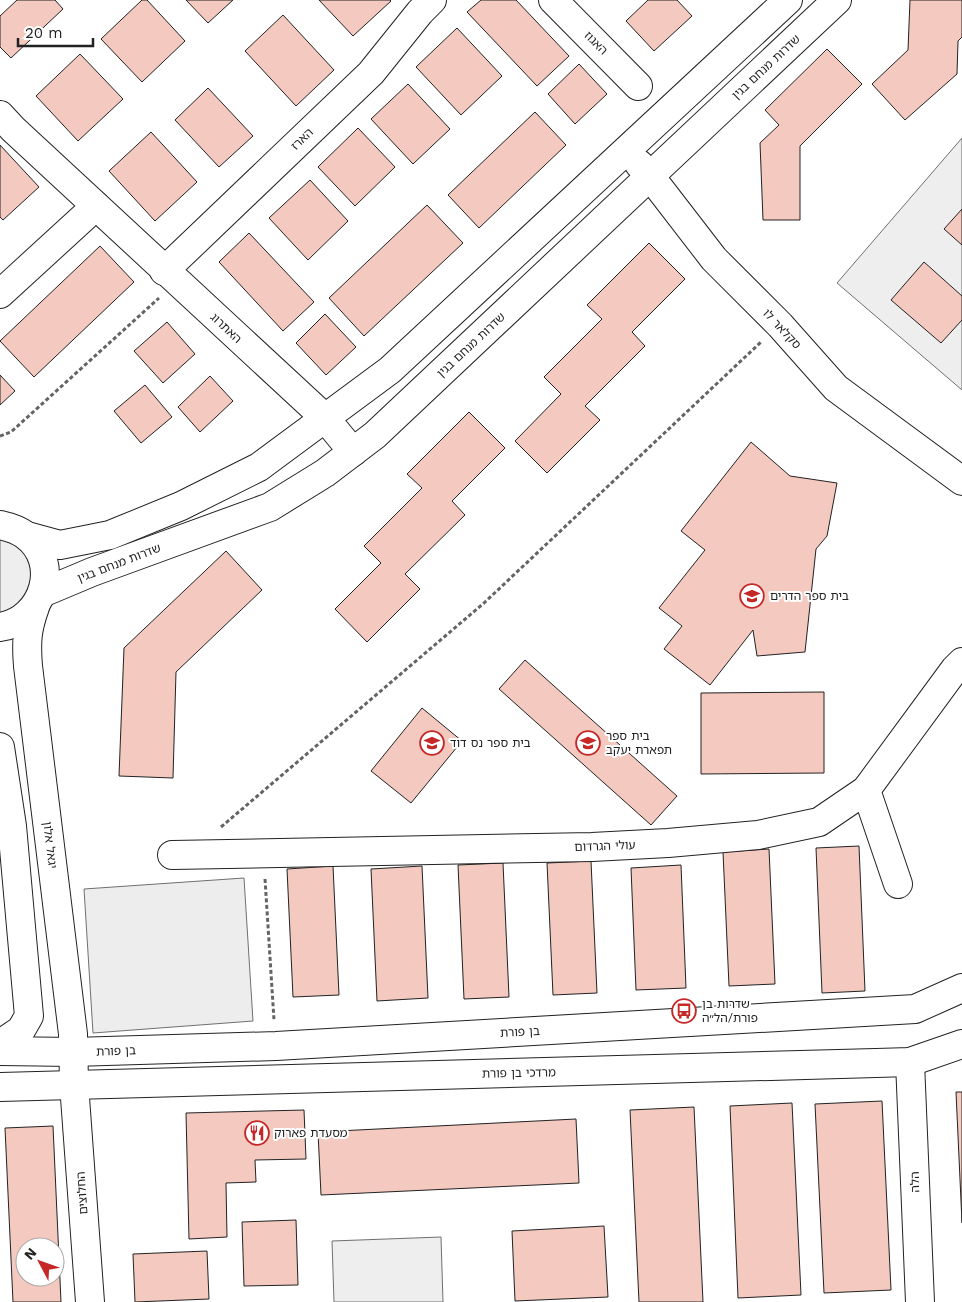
<svg xmlns="http://www.w3.org/2000/svg" width="962" height="1302" viewBox="0 0 962 1302" font-family="'Work Sans','Noto Sans Hebrew',sans-serif">
	<style>
		.green { fill: #eee; stroke: #6f6f6f }
		.parking { fill: #ededed; stroke: #6f6f6f }
		.building { fill: #f3c9c0; stroke: #222; fill-rule: evenodd }
		.lines { fill: none; stroke-linecap: round; stroke-linejoin: round }
		.minor-casing { stroke: #222; stroke-width: 30 }
		.path { stroke: #646464; stroke-width: 3; stroke-dasharray: 4 2.5; stroke-linecap: butt }
		.minor { stroke: #fff; stroke-width: 28 }
		.labels { text-anchor: middle; dominant-baseline: central; stroke-width: 4; stroke-linejoin: round; paint-order: stroke }
		.street-label { font-size: 12px; fill: #222; stroke: #fff }
		.poi-label { font-size: 12px; fill: #222; stroke: #fff; text-anchor: start }
	</style>
	<rect width="100%" height="100%" fill="#fff"/>
	<!-- green -->
	<g class="green">
		<path d="M962,138V390L837,283Z"/>
		<path d="M0,534L4,535L32,560L29,598L0,618Z"/>
		<path d="M441,1237L443,1302H334L332,1241Z"/>
	</g>
	<!-- parking -->
	<path class="parking" d="M244,878L253,1021L93,1033L84,889Z"/>
	<!-- building -->
	<g class="building">
		<path d="M17,0H55L63,9L11,58L0,47V16Z"/>
		<path d="M142,0H147L185,41L142,82L101,39Z"/>
		<path d="M186,0H233L208,23Z"/>
		<path d="M319,0H390L391,1L353,36Z"/>
		<path d="M481,0H516L569,56L537,86L467,12Z"/>
		<path d="M648,0H677L692,16L654,51L626,21Z"/>
		<path d="M910,0H962V37L958,41L957,74L905,120L872,84L908,50Z"/>
		<path d="M283,15L334,70L296,106L245,51Z"/>
		<path d="M457,28L502,76L461,115L416,67Z"/>
		<path d="M827,49L862,84L800,146V220H763L760,143L779,125L765,110Z"/>
		<path d="M80,54L123,99L78,141L36,96Z"/>
		<path d="M579,64L607,94L575,124L548,94Z"/>
		<path d="M408,84L450,129L413,164L371,119Z"/>
		<path d="M208,88L253,136L219,167L175,120Z"/>
		<path d="M535,112L566,145L479,228L448,195Z"/>
		<path d="M358,128L395,167L355,206L318,167Z"/>
		<path d="M151,132L197,182L155,221L109,171Z"/>
		<path d="M0,145L39,187L3,220L0,217Z"/>
		<path d="M310,180L348,221L308,260L269,218Z"/>
		<path d="M427,205L463,243L364,336L329,298Z"/>
		<path d="M962,209V245L944,229Z"/>
		<path d="M249,233L314,302L283,331L219,262Z"/>
		<path d="M649,243L685,279L632,332L645,346L585,406L600,420L547,473L515,441L561,394L544,377L602,319L587,305Z"/>
		<path d="M100,246L134,282L34,377L0,341Z"/>
		<path d="M924,262L962,296V320L941,343L891,300Z"/>
		<path d="M325,314L356,347L326,375L296,343Z"/>
		<path d="M167,322L195,354L163,383L134,351Z"/>
		<path d="M0,375L15,391L0,405Z"/>
		<path d="M210,376L233,401L200,432L178,407Z"/>
		<path d="M145,385L172,417L141,443L114,411Z"/>
		<path d="M469,412L505,448L452,501L465,515L405,574L420,589L367,642L335,609L381,563L364,546L422,488L407,474Z"/>
		<path d="M751,442L790,476L837,483L827,536L816,549L805,652L757,656L753,630L710,685L664,649L682,626L659,608L705,550L681,531Z"/>
		<path d="M226,551L262,590L176,672L173,778L119,776L124,648Z"/>
		<path d="M525,660L677,796L651,825L499,689Z"/>
		<path d="M824,692V773L701,774V693Z"/>
		<path d="M422,708L462,741L411,803L371,771Z"/>
		<path d="M859,846L865,991L822,993L816,848Z"/>
		<path d="M769,849L775,984L729,986L723,852Z"/>
		<path d="M591,861L597,993L553,995L547,863Z"/>
		<path d="M503,863L509,997L464,999L458,865Z"/>
		<path d="M681,865L686,988L636,990L631,868Z"/>
		<path d="M333,866L339,995L293,997L287,869Z"/>
		<path d="M422,866L428,998L377,1001L371,869Z"/>
		<path d="M956,1092H962V1223Z"/>
		<path d="M882,1101L891,1290L824,1293L815,1104Z"/>
		<path d="M792,1103L801,1295L738,1298L730,1106Z"/>
		<path d="M694,1107L703,1302H639L630,1110Z"/>
		<path d="M304,1110L306,1159L255,1160L256,1182L226,1183L227,1237L189,1239L186,1113Z"/>
		<path d="M576,1119L579,1183L321,1195L318,1132Z"/>
		<path d="M53,1126L61,1302H13L5,1128ZM25,1247H55V1277H25Z"/>
		<path d="M296,1220L298,1285L244,1286L242,1222Z"/>
		<path d="M604,1226L608,1297L515,1301L512,1231Z"/>
		<path d="M207,1251L209,1299L135,1302L133,1254Z"/>
	</g>
	<g class="lines">
		<!-- minor casing -->
		<g class="minor-casing">
			<g id="minor">
				<path d="M553,0L638,86"/>
				<path d="M0,115L13,129L325,418L353,452"/>
				<path d="M639,164L650,176L714,259L780,325L836,388L962,481"/>
				<path d="M164,271L371,73L420,12L432,0"/>
				<path d="M0,294L96,206"/>
				<path d="M0,525C9,527 17,529 25,535C62,562 44,620 0,627"/>
				<path d="M27,536L60,545L110,535L181,506L259,467L390,370L788,0"/>
				<path d="M42,593L92,572L270,507L325,473L375,435L837,0"/>
				<path d="M35,607C27,629 26,642 28,666L73,1034L74,1084L90,1302"/>
				<path d="M0,747L12,826L29,1016L21,1030L0,1044"/>
				<path d="M866,790L898,884"/>
				<path d="M172,855L592,847L668,843L758,835L819,822L866,790L955,669L962,662"/>
				<path d="M0,1051L73,1052L276,1046L915,1009L962,988"/>
				<path d="M910,1062L920,1302"/>
				<path d="M0,1087L876,1063L910,1062L962,1044"/>
			</g>
		</g>
		<!-- path -->
		<g class="path">
			<path d="M0,436L11,432L159,298"/>
			<path d="M221,827L484,603L761,342"/>
			<path d="M265,879L274,1020"/>
		</g>
		<!-- minor -->
		<use href="#minor" class="minor"/>
	</g>
	<!-- icons -->
	<defs>
		<g id="school-ring" transform="scale(1.25)"><circle r="9.5" fill="#fff" stroke="#c62828" stroke-width="1.5"/><path d="M0-5L7-2L0 1L-7-2ZM-4 1L0 2.5L4 1V4Q0 6-4 4Z" fill="#c62828"/></g>
		<g id="bus-ring" transform="scale(1.25)"><circle r="9.5" fill="#fff" stroke="#c62828" stroke-width="1.5"/><path d="M-5-6H5V4H4V6H2V4H-2V6H-4V4H-5ZM-3.5-4V0h7V-4ZM-3.5 1.2v1.5H-2V1.2ZM2 1.2v1.5H3.5V1.2Z" fill="#c62828"/></g>
		<g id="restaurant-ring" transform="scale(1.25)"><circle r="9.5" fill="#fff" stroke="#c62828" stroke-width="1.5"/><path d="M-5-6h1v4h1v-4h1v4h1v-4h1v5L-1.5 .5V6h-2V.5L-5-1ZM5-6V6H3V1.5H1.5Q1.5-4 5-6Z" fill="#c62828"/></g>
	</defs>
	<g fill-rule="evenodd">
		<use href="#school-ring" x="752" y="596"/>
		<use href="#school-ring" x="432" y="743"/>
		<use href="#school-ring" x="588" y="743"/>
		<use href="#bus-ring" x="684" y="1011"/>
		<use href="#restaurant-ring" x="257" y="1133"/>
	</g>
	<g class="labels">
		<!-- street labels -->
		<g class="street-label">
			<text transform="translate(596 43) rotate(45)">האגוז</text>
			<text transform="translate(766 67) rotate(-43)">שדרות מנחם בגין</text>
			<text transform="translate(302 139) rotate(-44)">הארז</text>
			<text transform="translate(226 328) rotate(43)">האתרוג</text>
			<text transform="translate(782 329) rotate(47)">סקלאר לו</text>
			<text transform="translate(471 345) rotate(-43)">שדרות מנחם בגין</text>
			<text transform="translate(119 563) rotate(-21)">שדרות מנחם בגין</text>
			<text transform="translate(50 845) rotate(83)">יגאל אלון</text>
			<text transform="translate(605 846) rotate(-2)">עולי הגרדום</text>
			<text transform="translate(520 1032) rotate(-3)">בן פורת</text>
			<text transform="translate(116 1051) rotate(-2)">בן פורת</text>
			<text transform="translate(519 1073) rotate(-1)">מרדכי בן פורת</text>
			<text transform="translate(915 1182) rotate(-92)">הלה</text>
			<text transform="translate(82 1193) rotate(-94)">החלוצים</text>
		</g>
		<!-- poi labels -->
		<g class="poi-label">
			<text x="770" y="596">בית ספר הדרים</text>
			<text x="606" y="736">בית ספר<tspan x="606" dy="14">תפארת יעקב</tspan></text>
			<text x="450" y="743">בית ספר נס דוד</text>
			<text x="702" y="1004">שדרות בן<tspan x="702" dy="14">פורת/הל״ה</tspan></text>
			<text x="274" y="1133">מסעדת פארוק</text>
		</g>
	</g>
	<!-- north arrow -->
	<g transform="translate(40 1262) rotate(311)"><circle r="24" fill="#ffffff" stroke="#a7a7a7"/>
	<path d="M0-4L9 19L0 12L-9 19Z" fill="#c62828"/>
	<text y="-8" font-size="14" font-weight="bold" text-anchor="middle" fill="#222222">N</text>
	</g>
	<!-- scale -->
	<path d="M18 38v8h75v-8" fill="none" stroke="#222222" stroke-width="2.5"/>
	<text x="25" y="38" font-size="15" fill="#222222" stroke="#ffffff" stroke-width="4" paint-order="stroke">20 m</text>
</svg>
